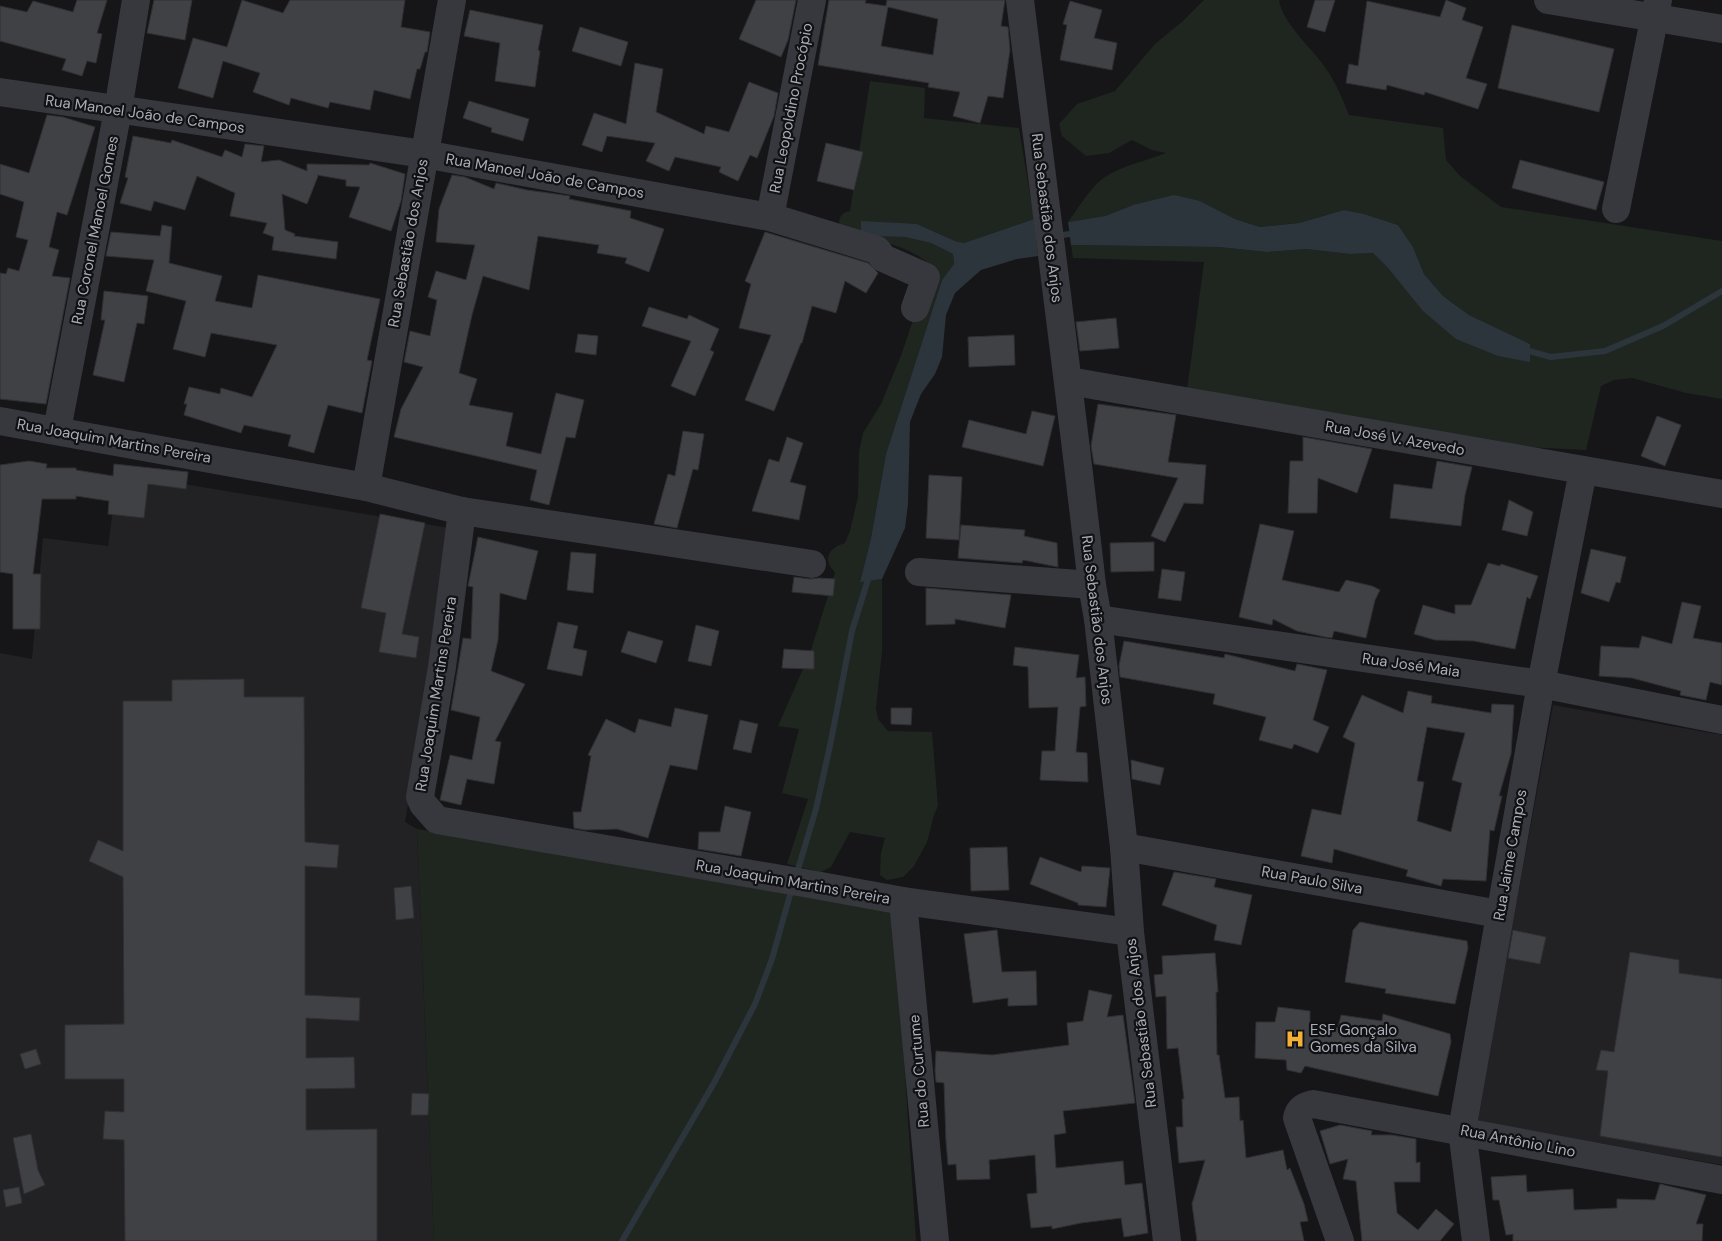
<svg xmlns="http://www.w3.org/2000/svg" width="1722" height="1241" viewBox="0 0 1722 1241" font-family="'DM Sans',sans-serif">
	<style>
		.built { fill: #222225 }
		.green { fill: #1e261f }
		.water { fill: #2c353c }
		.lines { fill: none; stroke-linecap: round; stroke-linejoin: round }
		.stream { stroke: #2c353c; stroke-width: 6 }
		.building { fill: #404145; stroke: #303034; fill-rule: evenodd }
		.minor { stroke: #37383d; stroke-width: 28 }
		.labels { text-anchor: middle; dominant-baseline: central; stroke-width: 4.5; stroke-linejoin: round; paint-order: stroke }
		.street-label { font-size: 15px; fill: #a8adb8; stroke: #111113 }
		.poi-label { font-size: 15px; fill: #a8adb8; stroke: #111113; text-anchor: start }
	</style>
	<rect width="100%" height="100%" fill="#161618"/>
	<!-- built -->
	<g class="built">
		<path d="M118,473L455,529L405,822L417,829L434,1241H0V653L32,659L43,538L108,546Z"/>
		<path d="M1553,705L1722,735V1165L1476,1121Z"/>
	</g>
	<!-- green -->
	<g class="green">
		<path d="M1204,0H1279C1282,23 1314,50 1327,70C1336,83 1343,100 1349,115L1443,128L1446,160L1460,176L1501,207L1722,241V399L1686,393L1632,378L1614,380L1601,386L1586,450L1527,447L1187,390L1204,262L1073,258L1071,245L1219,247L1267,252L1306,249L1350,254L1373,253L1388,268L1530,362V344L1469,315L1443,296L1424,274L1413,247L1398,225L1364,214L1344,210L1299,223L1260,227L1235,219L1200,201L1133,205L1105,216L1068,222C1077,210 1092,185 1105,177C1124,165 1146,161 1166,153L1152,150L1132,140L1109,153L1086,156L1062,136L1059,124L1077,104L1115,91L1155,44L1184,20Z"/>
		<path d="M870,81L925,88L924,118L1019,128L1034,219L964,243L955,241L917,224L861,236L905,237L931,243L953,254L954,265L942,280L886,454L871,538L860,581L882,579V652L876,708L878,719L888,731L932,732L938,806L934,815L927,842L914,866L903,877L887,880L880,875L881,853L885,838L850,832L831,867L821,872L787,864L808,799L782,793L799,729L778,726L810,653L833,580L835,572C821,559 830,547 845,543L850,531L858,497L859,452L863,433L881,404L902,353L915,314L928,263C906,244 866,238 839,229C839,219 839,213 850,211Z"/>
		<path d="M417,829L894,908L916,1241H434Z"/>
	</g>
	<!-- water -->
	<g class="water">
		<path d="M1174,195L1200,201L1235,219L1260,227L1299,223L1344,210L1364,214L1398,225L1413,247L1424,274L1443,296L1469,315L1530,344V362L1498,356L1456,339L1423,311L1388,268L1373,253L1350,254L1306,249L1267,252L1219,247L1071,245L1068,222L1105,216L1133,205Z"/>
		<path d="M1034,219L1038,256L1017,259L981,270L955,293L946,315L942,357L935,374L921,394L910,422L908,504L905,528L882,579L860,582L871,538L886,454L942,280L954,264L953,254L931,243L905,237L861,236V221L917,224L955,241L964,243Z"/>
	</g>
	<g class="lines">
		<!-- stream -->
		<g class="stream">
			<path d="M1055,236L1077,233"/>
			<path d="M1522,349L1551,357L1605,351L1663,326L1722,291"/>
			<path d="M796,876L816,809L831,741L852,631L870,573"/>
			<path d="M622,1241L714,1083L755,1004L772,959L792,888"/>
		</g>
	</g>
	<!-- building -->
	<g class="building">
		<path d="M77,0H107L97,33L102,34L96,63L87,61L82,76L62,70L66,59L0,41V6L27,12L33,1L73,12Z"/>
		<path d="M154,0H192L185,40L147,33Z"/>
		<path d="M242,0L283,13L290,0H405L401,27L430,32L427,52H425L420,69H417L410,99L374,90L370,110L330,102L328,108L291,98L289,105L253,92L260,73L223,61L213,98L178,88L193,38L227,47Z"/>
		<path d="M756,0H796L788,40L781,57L739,39Z"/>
		<path d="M829,0H866L865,3L886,6L887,0H1005L1001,26L1008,27L1010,50L1003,98L988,96L980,123L953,116L960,92L928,87L929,83L818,65ZM888,7L938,19L933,55L881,46Z"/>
		<path d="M1315,0H1335L1325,32L1307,27Z"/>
		<path d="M1446,0L1466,8L1462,20L1483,27L1466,78L1487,84L1478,109L1425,92L1424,95L1387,85L1386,90L1346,83L1349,64L1358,66L1367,1L1440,17Z"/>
		<path d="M1070,1L1102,10L1094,38L1117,43L1112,70L1060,60L1067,25L1063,24Z"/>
		<path d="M470,10L543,25L538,50L540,51L535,87L495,81L500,43L464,36Z"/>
		<path d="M1512,25L1614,49L1599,112L1498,88Z"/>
		<path d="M580,27L628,42L621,66L572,51Z"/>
		<path d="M635,63L663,69L656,112L704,134L706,126L729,132L749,82L778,93L774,116L757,158L750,155L738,181L719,172L721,167L675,157L669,171L646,161L655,143L607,136L602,152L582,145L594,113L626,124Z"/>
		<path d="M469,101L529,119L523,141L491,132L492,128L463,118Z"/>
		<path d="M47,115L63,117L95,127L67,215L57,212L49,247L59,250L52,276L70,278L46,404L0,399V273L6,274L8,268L19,271L28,240L16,237L24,202L0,194V164L29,173Z"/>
		<path d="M133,136L171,143L172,140L222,157L225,150L242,157L245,144L264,146L261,162L279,160L307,171V164L369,165L370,163L405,174L401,201L391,231L349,217L360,187L346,186V180L317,175L318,176L307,204L282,194L285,230L295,234L294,236L338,242L336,259L272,250L274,237L263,233L267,223L230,216L235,193L197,176L185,210L154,201L151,211L120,203L128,178L125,177Z"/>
		<path d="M826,143L863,152L854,190L817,181Z"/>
		<path d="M1520,160L1604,182L1596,210L1512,188Z"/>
		<path d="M452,175L465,177L494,189L496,183L527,190L570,196L569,199L631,211L630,218L664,229L649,272L625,263L627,258L597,253L599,245L538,236L529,290L483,276L472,315L459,373L477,379L469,405L513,413L506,446L541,454L556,393L584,400L575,438L566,437L549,505L530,500L537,470L394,437L401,409L423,367L404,362L410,331L430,336L437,300L428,297L436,271L466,280L475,245L436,242L439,209Z"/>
		<path d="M162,225L172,227L169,263L222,276L215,301L252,308L258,275L380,299L367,360L372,361L362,413L328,405L314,453L288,446L291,435L244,425L241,433L184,415L187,404H184L189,387L220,394L221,388L252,397L277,345L211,333L205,357L173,349L186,301L146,291L154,260L106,256L111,232L160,236Z"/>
		<path d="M765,232L868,263L878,273L866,293L845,281L836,313L812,306L802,343H801L774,411L745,400L771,335L739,328L751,284L745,281Z"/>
		<path d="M104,291L148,296L144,324L137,323L124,382L93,375L105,320H101Z"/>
		<path d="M649,307L687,319L689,315L719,329L710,350L714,352L695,396L671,386L691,341L642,326Z"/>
		<path d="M1116,318L1119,348L1080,351L1076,322Z"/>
		<path d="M578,334L598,336L596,355L575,352Z"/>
		<path d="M1014,335L1015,365L969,367L968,337Z"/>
		<path d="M1098,404L1176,415L1168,462L1206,465L1203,504L1184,503L1165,542L1151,536L1178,478L1094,464L1091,446Z"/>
		<path d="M1032,411L1055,416L1043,466L962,447L969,420L1026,434Z"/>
		<path d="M1657,416L1681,425L1665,466L1641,456Z"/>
		<path d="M683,431L704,434L698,470L693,469L677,528L654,524L668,474L675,476Z"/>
		<path d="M787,437L803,443L790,482L806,486L799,520L752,511L769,459L779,462Z"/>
		<path d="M1303,437L1372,449L1357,493L1318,478L1317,513H1288L1290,461H1303Z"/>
		<path d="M29,461L47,464L46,468H76V470L113,476L114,464L188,472L186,489L148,484L144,518L108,514L109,501L76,496V499H42L33,574H41L40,629H13V574L0,572V465Z"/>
		<path d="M1437,461L1472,467L1465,495L1461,526L1390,518L1394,484L1432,489Z"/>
		<path d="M929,475L962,477L959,540L926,538Z"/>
		<path d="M1509,500L1533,512L1527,536L1502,530Z"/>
		<path d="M380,514L425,523L402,634L419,637L416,658L379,652L386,613L361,608Z"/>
		<path d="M1260,524L1294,531L1282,580L1339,592L1346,580L1372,586L1380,590L1375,600L1366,638L1334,631L1332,638L1325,637L1297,631L1273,619L1272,625L1239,617Z"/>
		<path d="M961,525L1025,530L1024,536L1057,543L1058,567L1023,560L1022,563L958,558Z"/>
		<path d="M478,537L538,551L526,600L500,593L498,640L491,671L525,684L495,741L501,742L494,784L467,779L461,805L440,800L450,755L472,760L480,717L451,710L463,638L471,639L473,587L468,586Z"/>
		<path d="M1154,542V571L1111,572L1110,543Z"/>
		<path d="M1591,549L1626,557L1620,583L1616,582L1609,602L1581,593Z"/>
		<path d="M571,552L596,554L593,593L567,590Z"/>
		<path d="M1488,563L1500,566L1501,564L1538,576L1530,599L1527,597L1515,649L1474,641L1435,640L1414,634L1423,605L1455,614V605H1471Z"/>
		<path d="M1162,569L1185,572L1181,601L1158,598Z"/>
		<path d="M794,577L810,579L819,578L835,579L833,596L792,592Z"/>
		<path d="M926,588L1011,595L1005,628L955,619V624L926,625Z"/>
		<path d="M1682,602L1701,606L1693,638L1722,643V685L1710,682L1706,700L1680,695L1681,691L1632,678L1599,676L1601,646L1639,648L1642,636L1672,644Z"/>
		<path d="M558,622L578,626L573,648L587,651L582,676L547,669Z"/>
		<path d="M696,625L719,631L711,666L688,661Z"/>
		<path d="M628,631L663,641L656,663L621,652Z"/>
		<path d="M1124,641L1224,658L1225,654L1295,671L1297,664L1327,670L1313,720L1329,727L1318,753L1294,744L1292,749L1259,740L1266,717L1213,704L1215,694L1120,677L1119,666Z"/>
		<path d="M1015,647L1079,655L1076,678L1085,677L1086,706L1080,707L1076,752L1087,753L1088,782L1040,780L1042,751H1055L1058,707L1029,708L1028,667L1013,665Z"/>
		<path d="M784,649L814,651V669L782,668Z"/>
		<path d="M244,679V697H304L305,842L339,845L337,868L305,866V995L360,998L359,1021L306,1018V1058L354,1057L355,1088L306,1089V1130L377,1129V1241H125L124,1140L103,1139L105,1111L124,1112V1079H65V1025L124,1024L123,877L89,861L98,840L123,851V701H172V680Z"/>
		<path d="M1408,691L1432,696L1431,703L1491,713L1492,704L1514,705L1511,754L1499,796H1502L1494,831L1490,830L1486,881L1443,879L1441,886L1406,876L1408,870L1334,849L1332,863L1301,856L1312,809L1341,815L1355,743L1343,737L1362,695L1403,713ZM1427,727L1465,733L1452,780L1462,783L1451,832L1417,821L1424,782L1417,781Z"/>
		<path d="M675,708L708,715L697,770L670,765L648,838L617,829L585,830L574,828L573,812H581L591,756L588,755L606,719L635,733L639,719L671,727Z"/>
		<path d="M891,708H912L911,725L891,724Z"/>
		<path d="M740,720L758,724L751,753L733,749Z"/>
		<path d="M1131,760L1164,768L1160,785L1132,779Z"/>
		<path d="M725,806L751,812L741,856L698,849L699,832H720Z"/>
		<path d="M1007,847L1009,890L971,891L970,848Z"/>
		<path d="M1040,857L1081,872L1082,866L1110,868L1106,907L1078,905V903L1030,884Z"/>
		<path d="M1174,872L1216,879L1214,887L1252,895L1241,945L1214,940L1217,925L1162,905Z"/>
		<path d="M411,886L414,918L396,920L394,888Z"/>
		<path d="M1360,922L1386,927L1467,941L1468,948L1455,1004L1385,993L1386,989L1345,982L1353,930Z"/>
		<path d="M997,930L1002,972L1036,971L1037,1005L1008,1006V998L973,1003L964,934Z"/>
		<path d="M1513,930L1546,937L1540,964L1508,958Z"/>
		<path d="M1630,952L1679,960V973L1722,979V1157L1600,1136L1608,1071L1596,1070L1601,1050L1614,1052Z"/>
		<path d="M1215,953L1218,992H1216L1217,1055H1219L1225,1098L1239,1097L1240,1121L1243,1120L1246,1158L1283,1150L1287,1170L1290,1168L1304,1204L1308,1221L1300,1222L1304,1241H1197L1192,1204L1205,1160L1179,1163L1176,1127H1183L1182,1099H1184L1178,1048L1167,1049L1166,996L1156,997L1154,975L1163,974L1162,956Z"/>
		<path d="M1089,990L1112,995L1107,1017L1123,1015L1135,1103L1063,1111L1066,1133L1054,1135L1056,1168L1123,1161L1125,1185L1142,1183L1148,1233L1124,1237L1121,1218L1081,1223L1052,1229V1226L1031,1228L1027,1194L1037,1193L1035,1155L989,1160L990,1179L957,1180L956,1164L948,1165L946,1141L944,1083L936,1082L935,1071L936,1051L992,1055L1069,1045L1067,1023L1083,1021Z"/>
		<path d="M1278,1007L1310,1011V1026L1338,1028L1341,1015L1382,1021L1383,1014L1450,1034L1451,1042L1438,1096L1305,1066L1301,1073L1287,1070L1286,1060L1255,1058L1256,1022H1275Z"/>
		<path d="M36,1049L41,1064L25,1069L20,1054Z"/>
		<path d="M412,1093L429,1094L428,1115H411Z"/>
		<path d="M1340,1125L1372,1131L1371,1135H1392L1416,1139V1163L1420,1162V1182H1394L1397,1213L1418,1230L1436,1209L1454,1224L1440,1241H1362L1356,1181L1343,1179L1348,1159L1330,1164L1320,1131Z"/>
		<path d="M31,1134L38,1170L45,1185L24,1194L13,1138Z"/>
		<path d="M1526,1175L1527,1192L1573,1189L1574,1210L1617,1208V1199L1655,1200L1660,1184L1706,1195L1696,1224H1703L1702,1241H1513V1234L1506,1235L1499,1200H1493L1491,1177Z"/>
		<path d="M19,1187L22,1203L6,1207L3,1190Z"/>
	</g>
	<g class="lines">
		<!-- minor -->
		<g class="minor">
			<path d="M1020,0C1044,195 1070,390 1092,585L1098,619L1124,847L1130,932L1167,1241"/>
			<path d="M1548,0L1722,29"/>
			<path d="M0,92L424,154L770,217L877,250L883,258L926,277L915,308"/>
			<path d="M1616,209L1658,0"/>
			<path d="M770,217L812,0"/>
			<path d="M1069,381L1722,494"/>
			<path d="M0,421L366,487L462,511L442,667L420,797L423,804L437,820L810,884L903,901L1130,932"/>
			<path d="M57,430L118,110L136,0"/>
			<path d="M366,487L452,0"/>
			<path d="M462,511L812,564"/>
			<path d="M919,572L1092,585"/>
			<path d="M1098,619L1541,684L1722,720"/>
			<path d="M1124,847L1499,914"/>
			<path d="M903,901L935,1241"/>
			<path d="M1340,1241L1297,1118C1299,1108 1305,1106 1313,1104L1722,1180"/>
			<path d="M1476,1241L1462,1130L1541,684L1583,471"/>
		</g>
	</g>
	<!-- icons -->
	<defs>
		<g id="hospital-bare" transform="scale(1.5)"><path d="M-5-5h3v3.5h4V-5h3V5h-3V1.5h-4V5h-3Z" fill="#f2b134" stroke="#111113" stroke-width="2.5" paint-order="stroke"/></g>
	</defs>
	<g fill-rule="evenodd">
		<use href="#hospital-bare" x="1295" y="1039"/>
	</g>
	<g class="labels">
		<!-- street labels -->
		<g class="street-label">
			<text transform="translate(791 108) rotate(-79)">Rua Leopoldino Procópio</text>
			<text transform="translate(145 114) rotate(8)">Rua Manoel João de Campos</text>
			<text transform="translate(545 176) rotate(10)">Rua Manoel João de Campos</text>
			<text transform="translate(1047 218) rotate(83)">Rua Sebastião dos Anjos</text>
			<text transform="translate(95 230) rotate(-79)">Rua Coronel Manoel Gomes</text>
			<text transform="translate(408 243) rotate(-80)">Rua Sebastião dos Anjos</text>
			<text transform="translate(1395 438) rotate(10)">Rua José V. Azevedo</text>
			<text transform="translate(114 441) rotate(10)">Rua Joaquim Martins Pereira</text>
			<text transform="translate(1097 620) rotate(83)">Rua Sebastião dos Anjos</text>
			<text transform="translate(1411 665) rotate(8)">Rua José Maia</text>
			<text transform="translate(436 694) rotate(-81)">Rua Joaquim Martins Pereira</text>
			<text transform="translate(1510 855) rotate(-80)">Rua Jaime Campos</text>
			<text transform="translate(1312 880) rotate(10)">Rua Paulo Silva</text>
			<text transform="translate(793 882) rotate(10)">Rua Joaquim Martins Pereira</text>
			<text transform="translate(1141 1023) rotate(-97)">Rua Sebastião dos Anjos</text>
			<text transform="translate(919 1071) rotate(-95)">Rua do Curtume</text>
			<text transform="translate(1518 1141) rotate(11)">Rua Antônio Lino</text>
		</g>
		<!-- poi labels -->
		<g class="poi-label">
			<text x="1310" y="1030">ESF Gonçalo<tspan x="1310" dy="17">Gomes da Silva</tspan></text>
		</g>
	</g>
</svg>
